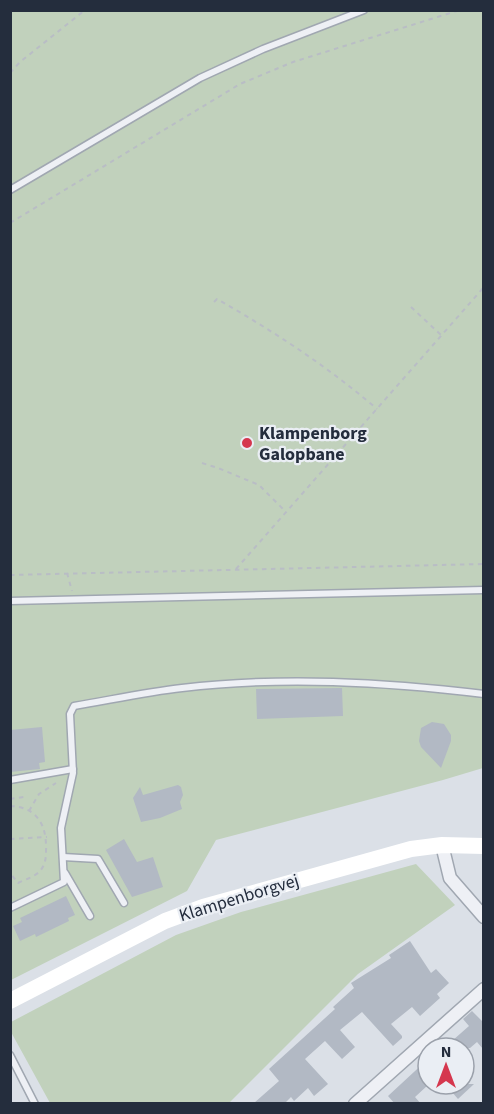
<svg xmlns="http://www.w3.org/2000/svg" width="494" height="1114" viewBox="0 0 494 1114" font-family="'Source Sans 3',sans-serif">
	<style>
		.green { fill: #c1d1bc }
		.building { fill: #b2b9c4 }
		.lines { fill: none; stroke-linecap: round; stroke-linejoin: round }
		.lane-casing { stroke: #a0a7b1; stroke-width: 9 }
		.street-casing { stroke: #a0a7b1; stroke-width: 15 }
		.path { stroke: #b9bdc5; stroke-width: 2; stroke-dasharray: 4.5 4.5; stroke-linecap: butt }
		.lane { stroke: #eef0f5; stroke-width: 6 }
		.street { stroke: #eef0f5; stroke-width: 12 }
		.secondary { stroke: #fff; stroke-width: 16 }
		.poi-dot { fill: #d5374e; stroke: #eaeef4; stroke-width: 2 }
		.labels { text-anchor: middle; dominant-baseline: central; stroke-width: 4.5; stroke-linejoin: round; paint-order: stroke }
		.poi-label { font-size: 18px; font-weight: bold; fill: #242d3d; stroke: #eaeef4; text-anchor: start }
		.street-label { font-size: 18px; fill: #242d3d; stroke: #eaeef4 }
	</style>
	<rect width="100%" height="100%" fill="#dbe0e7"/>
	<!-- green -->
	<g class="green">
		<path d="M11,11H483V768L443,780L216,840L187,891L11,980Z"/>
		<path d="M416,864L455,905L358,974L229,1103H50L11,1032V1022L176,935L241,912Z"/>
	</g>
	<!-- building -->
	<g class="building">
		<path d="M342,688L343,716L257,719L256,689Z"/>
		<path d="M432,722L444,724L451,735V741L441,768L421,747L419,741L421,728Z"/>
		<path d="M42,727L45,762L39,763L40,769L10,772V730Z"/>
		<path d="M178,785L181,787L183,795L180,802L182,809L160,818L141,822L133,798L140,787L143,795Z"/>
		<path d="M124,839L137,862L153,857L163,887L132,897L106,850Z"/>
		<path d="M66,896L75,915L68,918L69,921L36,937L35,934L20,941L13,926L22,922L20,918Z"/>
		<path d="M410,941L431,973L436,969L449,983L437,994L440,998L420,1016L412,1007L391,1024L402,1036V1038L393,1046L362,1012L340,1030L355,1047L342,1059L325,1041L305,1059L328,1084L314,1096L308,1088L294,1101L291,1097L284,1104H253L279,1081L269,1069L335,1009L333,1007L354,988L351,983L391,958L389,955Z"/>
		<path d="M472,1011L483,1022V1049L477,1042L470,1048H444L469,1026L463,1019Z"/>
		<path d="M428,1059V1085L415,1097L421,1104H395L388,1096Z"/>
		<path d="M445,1084H474L458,1099Z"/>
	</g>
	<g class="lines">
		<!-- lane casing -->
		<g class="lane-casing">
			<g id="lane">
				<path d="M10,190L200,78L263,49L364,10"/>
				<path d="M10,601L484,590"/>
				<path d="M10,780L73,769"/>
				<path d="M63,857L98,859L124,903"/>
				<path d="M65,873L90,916"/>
				<path d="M10,908L64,882L61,828L73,773L70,714L74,706C110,700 146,692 182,688C282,676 384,682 484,694"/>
				<path d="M10,1055L35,1104"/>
			</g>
		</g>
		<!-- street casing -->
		<g class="street-casing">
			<g id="street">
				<path d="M442,845L450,878L484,917"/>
				<path d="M355,1104L484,989"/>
			</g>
		</g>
		<!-- path -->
		<g class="path">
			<path d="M10,73L20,62L85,10"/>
			<path d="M10,223L240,84L293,62L460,10"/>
			<path d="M214,302L217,299C273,331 327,366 377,409"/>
			<path d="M411,307L441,335"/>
			<path d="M202,463L218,468L259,485L285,511"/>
			<path d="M236,569L484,287"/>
			<path d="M67,573L72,591"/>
			<path d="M10,575L484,564"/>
			<path d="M10,799L24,797"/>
			<path d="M10,806C38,807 47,826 46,851C46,859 45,866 39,872C34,877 24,880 18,883L10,873"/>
			<path d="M29,811L39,794L56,783"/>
			<path d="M10,839L47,837"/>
		</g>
		<!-- lane -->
		<use href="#lane" class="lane"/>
		<!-- street -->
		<use href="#street" class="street"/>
		<!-- secondary -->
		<path class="secondary" d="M10,1001L165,921L203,907L411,849L442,845L484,846"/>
	</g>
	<!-- markers -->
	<circle class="poi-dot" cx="247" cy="443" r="6"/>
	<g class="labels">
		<!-- poi labels -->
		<g class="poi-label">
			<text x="259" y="433">Klampenborg<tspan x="259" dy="21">Galopbane</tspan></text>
		</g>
		<!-- street labels -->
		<g class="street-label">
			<text transform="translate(239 898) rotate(-17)">Klampenborgvej</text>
		</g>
	</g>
	<!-- border -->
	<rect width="494" height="1114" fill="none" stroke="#242d3d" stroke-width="24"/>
	<!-- north arrow -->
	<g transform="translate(446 1066)"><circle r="28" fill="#eaeef4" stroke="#9ba1ab" stroke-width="1.5"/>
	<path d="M0-4.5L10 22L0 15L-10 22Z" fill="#d5374e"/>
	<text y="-9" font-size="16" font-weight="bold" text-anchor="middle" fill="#242d3d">N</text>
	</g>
</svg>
